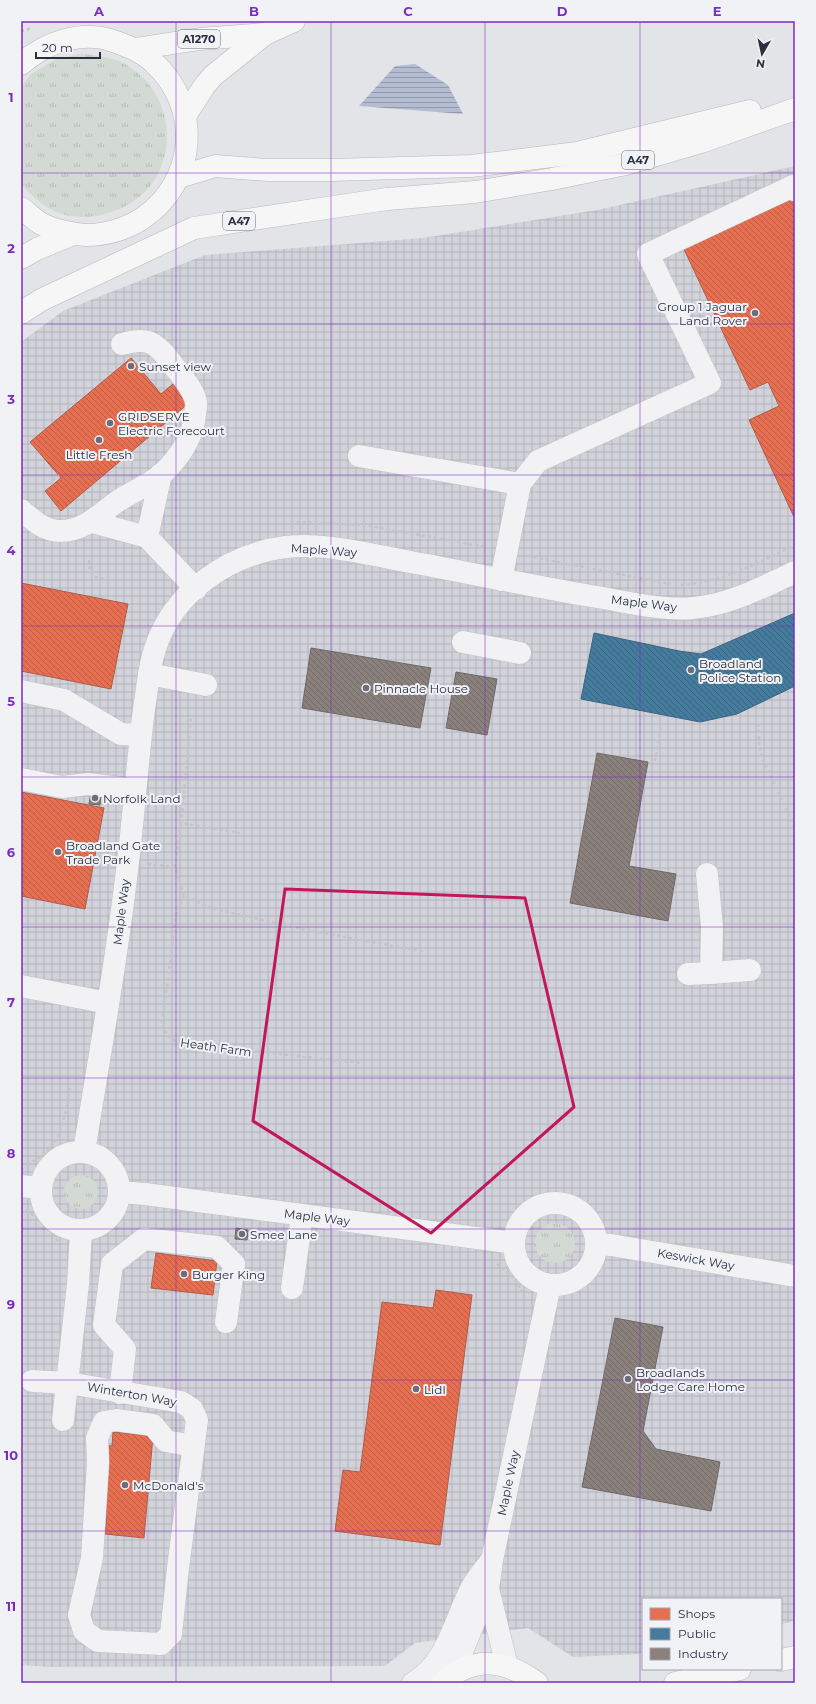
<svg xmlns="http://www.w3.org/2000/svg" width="816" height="1704" viewBox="0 0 816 1704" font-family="Montserrat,sans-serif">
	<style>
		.industrial { fill: url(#industrial-grid) }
		.grass { fill: url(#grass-tufts) }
		.water { fill: url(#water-rules) }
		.shops { fill: url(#shops-back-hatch); stroke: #af5c4c }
		.public { fill: url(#public-back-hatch); stroke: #3d6481 }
		.industry { fill: url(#industry-back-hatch); stroke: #6e686a }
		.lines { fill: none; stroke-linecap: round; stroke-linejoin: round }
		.minor-casing { stroke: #c1c2c5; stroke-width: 23 }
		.highway-casing { stroke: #b6b7bc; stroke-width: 23 }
		.path { stroke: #c5c5ca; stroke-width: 2.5; stroke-dasharray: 3 3; stroke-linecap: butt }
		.minor { stroke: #f2f2f4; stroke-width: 22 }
		.highway { stroke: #f6f6f6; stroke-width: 22 }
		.marked { fill: none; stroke: #c2185b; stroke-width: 3; stroke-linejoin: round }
		.grid { fill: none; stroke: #7b2cbf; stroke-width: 1; stroke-opacity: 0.55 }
		.poi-dot { fill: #6b6e7a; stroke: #f1f2f6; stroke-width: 1.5 }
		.labels { text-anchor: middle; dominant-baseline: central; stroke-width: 4; stroke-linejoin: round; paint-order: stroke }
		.shield { fill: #f1f2f6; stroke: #666a77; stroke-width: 1 }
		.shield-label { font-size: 11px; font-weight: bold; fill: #2b2f40 }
		.poi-label { font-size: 12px; fill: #2b2f40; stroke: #f1f2f6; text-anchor: start }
		.street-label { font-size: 12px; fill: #2b2f40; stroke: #f1f2f6 }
		.neatline { fill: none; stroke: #7b2cbf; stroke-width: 1.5 }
		.grid-label { font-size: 13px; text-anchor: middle; font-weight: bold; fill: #7b2cbf }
	</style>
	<defs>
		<pattern id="industrial-grid" width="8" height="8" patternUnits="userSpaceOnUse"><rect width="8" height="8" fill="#d2d3da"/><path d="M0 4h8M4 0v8" fill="none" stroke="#b4b5bc"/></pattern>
		<pattern id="grass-tufts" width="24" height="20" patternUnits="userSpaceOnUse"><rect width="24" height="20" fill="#d2dad3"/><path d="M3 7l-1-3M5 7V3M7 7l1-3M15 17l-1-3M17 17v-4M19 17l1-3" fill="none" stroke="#b4bbb6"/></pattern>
		<pattern id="water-rules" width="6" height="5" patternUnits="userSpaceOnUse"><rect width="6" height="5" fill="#b3bcd0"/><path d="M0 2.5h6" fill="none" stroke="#9299aa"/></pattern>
		<pattern id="shops-back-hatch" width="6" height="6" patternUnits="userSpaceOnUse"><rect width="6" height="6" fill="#e76f51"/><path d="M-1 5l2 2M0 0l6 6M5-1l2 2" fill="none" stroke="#bb5c45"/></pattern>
		<pattern id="public-back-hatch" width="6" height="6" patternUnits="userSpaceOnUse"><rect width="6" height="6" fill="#457b9d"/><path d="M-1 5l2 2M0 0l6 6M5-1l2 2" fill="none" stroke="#3a6581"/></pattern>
		<pattern id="industry-back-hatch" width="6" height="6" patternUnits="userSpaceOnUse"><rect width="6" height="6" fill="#8a817c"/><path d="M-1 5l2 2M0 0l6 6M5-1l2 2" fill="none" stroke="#716a67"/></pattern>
	</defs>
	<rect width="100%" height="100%" fill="#e3e4e7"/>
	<!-- industrial -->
	<path class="industrial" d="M795,166V1621L781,1624V1599H643V1653L638,1654L573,1657L528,1628L415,1643L385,1666L48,1667L21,1665V342L63,311L205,255L423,238L597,210Z"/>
	<!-- grass -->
	<g class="grass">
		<path d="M81,54C98,55 115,57 130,67C167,91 178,142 155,179C137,209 92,225 59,213C43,207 32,196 21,184V87L31,74L56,59Z"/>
		<circle cx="81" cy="1192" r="17"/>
		<circle cx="555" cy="1243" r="20"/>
	</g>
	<!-- water -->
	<path class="water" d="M415,64L448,85L463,114L359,106L395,66Z"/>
	<!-- shops -->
	<g class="shops">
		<path d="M789,193L795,206L794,517L749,420L779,406L768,382L750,390L682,245Z"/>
		<path d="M131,358L161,394L173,384L189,403L61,511L45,491L61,478L30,442Z"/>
		<path d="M21,583L128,604L111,689L21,671Z"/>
		<path d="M21,792L104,808L85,909L21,896Z"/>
		<path d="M156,1253L217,1261L213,1295L151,1288Z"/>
		<path d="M436,1290L472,1295L440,1545L335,1531L343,1470L360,1472L382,1302L433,1308Z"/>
		<path d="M113,1432L153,1436L144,1538L105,1534L107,1515L99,1514L105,1445L112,1446Z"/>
	</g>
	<!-- public -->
	<path class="public" d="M795,613V686L737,714L700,722L581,699L594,633L679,651L701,654Z"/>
	<!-- industry -->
	<g class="industry">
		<path d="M311,648L431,668L420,728L302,708Z"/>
		<path d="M456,672L497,679L487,735L446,728Z"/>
		<path d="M597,753L648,762L629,866L676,874L668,921L570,903Z"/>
		<path d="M91,792L101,793L100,805L89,804Z"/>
		<path d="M236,1228L248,1230L247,1240L235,1239Z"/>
		<path d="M615,1318L663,1327L643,1431L656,1449L720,1462L711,1511L582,1487Z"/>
	</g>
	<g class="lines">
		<!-- minor casing -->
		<g class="minor-casing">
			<g id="minor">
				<path d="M359,456L520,484"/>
				<path d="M21,510C33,520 44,531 60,531C85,531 99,514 118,501C132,492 149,485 162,474C179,458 193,438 195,414C195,411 197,406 196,402C194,389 178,372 170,361C155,341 146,337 122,344"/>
				<path d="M92,522L147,537L196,589"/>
				<path d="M147,537L161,474"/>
				<path d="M501,580L520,484L538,461L710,383L648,254L793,186L795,190"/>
				<path d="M463,642L520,653"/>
				<path d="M149,674L206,685"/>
				<path d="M21,691L64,700L121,734L140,735"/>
				<path d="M21,779L62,787L88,784L135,790"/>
				<path d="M711,973L750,970"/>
				<path d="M688,974L711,973L712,927L707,874"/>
				<path d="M21,986L108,1003"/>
				<circle cx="80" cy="1191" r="39"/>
				<path d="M84,1152C100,1052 118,953 129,853C135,803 138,752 145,702C148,684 149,666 155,649C173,592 229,554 286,547C322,543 365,553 400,560C464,572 527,585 591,596C624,601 659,611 693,608C729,605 763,587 795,572"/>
				<path d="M21,1186L41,1188"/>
				<path d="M120,1192L145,1194L514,1243"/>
				<circle cx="555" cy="1244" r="41"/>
				<path d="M597,1244L611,1245L795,1276"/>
				<path d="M292,1288L302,1216"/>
				<path d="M32,1381L68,1383L181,1402L192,1409L197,1420L178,1568L171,1634L161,1644L98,1641L84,1631L79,1615L92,1558L98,1462L97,1438L104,1422L116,1420L153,1425L166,1441L193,1446"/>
				<path d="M120,1393L125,1349L104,1325L112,1264L144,1239L217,1247L234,1264L226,1322"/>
				<path d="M63,1420L78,1284L81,1231"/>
				<path d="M488,1589L507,1666"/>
				<path d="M452,1675L488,1589L492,1560L550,1285"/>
				<path d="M413,1683C448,1663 454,1620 472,1587C477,1578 484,1570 490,1562"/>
			</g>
		</g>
		<!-- highway casing -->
		<g class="highway-casing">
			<g id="highway">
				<path d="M135,49L200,39L265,34"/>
				<path d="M21,64C46,42 83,29 116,42C129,47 143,52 153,62C202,106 197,181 143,218C126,229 106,235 86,235C72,234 52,230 40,223C33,219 27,212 21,208"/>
				<path d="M185,116L205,85L214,75L265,34L294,21"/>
				<path d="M179,177L215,166L268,170H331L471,166L577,153L750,111"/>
				<path d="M21,258L37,249L73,234"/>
				<path d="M21,313L41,300L194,228L387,199L475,192L552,179L626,164L701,142L795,109"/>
				<path d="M781,1660L795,1657"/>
				<path d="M443,1683C473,1655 507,1660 537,1683"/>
				<path d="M675,1683L740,1669"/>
			</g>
		</g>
		<!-- path -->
		<g class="path">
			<path d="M21,31L32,28"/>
			<path d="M147,376L149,375"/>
			<path d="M159,391L161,389"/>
			<path d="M53,484L51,482L59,475"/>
			<path d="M291,523L300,522L364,525L486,547"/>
			<path d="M528,556L670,584"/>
			<path d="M89,560C89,577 96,580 112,578"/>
			<path d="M681,585C722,582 758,563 795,545"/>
			<path d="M758,724L760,753L795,828"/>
			<path d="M655,761L662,722"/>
			<path d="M181,823L191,718"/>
			<path d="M148,864L175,867L184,896L215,909L297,928L426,952"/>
			<path d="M175,867L181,823L240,833"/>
			<path d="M184,896L177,909L162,1025L168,1036L178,1043L361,1063"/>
			<path d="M27,1164C63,1149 63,1121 70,1088"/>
			<path d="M26,1210C38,1219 53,1225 57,1242"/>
			<path d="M497,1264C510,1273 519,1282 524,1298"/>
			<path d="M571,1296L605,1266"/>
		</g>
		<!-- minor -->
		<use href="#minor" class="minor"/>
		<!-- highway -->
		<use href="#highway" class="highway"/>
	</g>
	<!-- marked area -->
	<path class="marked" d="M285,889L525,898L574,1107L431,1233L253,1121Z"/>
	<!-- grid -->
	<path class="grid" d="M176,21V1683M331,21V1683M485,21V1683M640,21V1683M21,173H795M21,324H795M21,475H795M21,626H795M21,777H795M21,927H795M21,1078H795M21,1229H795M21,1380H795M21,1531H795"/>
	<!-- markers -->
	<g class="poi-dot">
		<circle cx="755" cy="313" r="4"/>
		<circle cx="131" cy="366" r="4"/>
		<circle cx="110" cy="423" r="4"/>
		<circle cx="99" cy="440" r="4"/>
		<circle cx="691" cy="670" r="4"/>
		<circle cx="366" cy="688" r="4"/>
		<circle cx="95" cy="798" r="4"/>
		<circle cx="58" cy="852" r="4"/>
		<circle cx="242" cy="1234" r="4"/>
		<circle cx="184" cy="1274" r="4"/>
		<circle cx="628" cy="1379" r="4"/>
		<circle cx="416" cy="1389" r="4"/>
		<circle cx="125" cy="1485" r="4"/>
	</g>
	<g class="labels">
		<!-- shield labels -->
		<g class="shield">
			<rect x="178" y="30" width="42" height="18" rx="3"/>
			<rect x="622" y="151" width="32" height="18" rx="3"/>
			<rect x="223" y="212" width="32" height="18" rx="3"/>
		</g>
		<g class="shield-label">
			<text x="199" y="39">A1270</text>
			<text x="638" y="160">A47</text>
			<text x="239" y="221">A47</text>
		</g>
		<!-- poi labels -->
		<g class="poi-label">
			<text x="747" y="306" text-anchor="end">Group 1 Jaguar<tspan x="747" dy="14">Land Rover</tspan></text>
			<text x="139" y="366">Sunset view</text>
			<text x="118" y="416">GRIDSERVE<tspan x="118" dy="14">Electric Forecourt</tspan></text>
			<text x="99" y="454" text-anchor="middle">Little Fresh</text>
			<text x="699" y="663">Broadland<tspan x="699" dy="14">Police Station</tspan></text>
			<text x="374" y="688">Pinnacle House</text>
			<text x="103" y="798">Norfolk Land</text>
			<text x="66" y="845">Broadland Gate<tspan x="66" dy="14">Trade Park</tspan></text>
			<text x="250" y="1234">Smee Lane</text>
			<text x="192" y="1274">Burger King</text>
			<text x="636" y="1372">Broadlands<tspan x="636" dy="14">Lodge Care Home</tspan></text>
			<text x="424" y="1389">Lidl</text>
			<text x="133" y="1485">McDonald's</text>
		</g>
		<!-- street labels -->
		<g class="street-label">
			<text transform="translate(324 550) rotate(4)">Maple Way</text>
			<text transform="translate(644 603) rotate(7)">Maple Way</text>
			<text transform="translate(121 912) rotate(-83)">Maple Way</text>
			<text transform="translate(216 1047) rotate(8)">Heath Farm</text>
			<text transform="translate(317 1217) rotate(7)">Maple Way</text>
			<text transform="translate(696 1259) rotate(10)">Keswick Way</text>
			<text transform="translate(132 1394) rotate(10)">Winterton Way</text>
			<text transform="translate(508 1483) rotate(-78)">Maple Way</text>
		</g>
	</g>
	<!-- border -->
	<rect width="816" height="1704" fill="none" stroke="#f1f2f6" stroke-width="44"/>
	<!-- legend -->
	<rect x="642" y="1598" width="140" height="72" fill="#f1f2f6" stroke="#a2a4ad"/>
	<rect x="650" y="1608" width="20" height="12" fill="#e76f51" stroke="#a2a4ad"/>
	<text x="678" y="1618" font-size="12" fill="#2b2f40">Shops</text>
	<rect x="650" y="1628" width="20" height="12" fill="#457b9d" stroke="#a2a4ad"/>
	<text x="678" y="1638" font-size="12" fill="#2b2f40">Public</text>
	<rect x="650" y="1648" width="20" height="12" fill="#8a817c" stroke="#a2a4ad"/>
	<text x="678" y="1658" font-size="12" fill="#2b2f40">Industry</text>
	<!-- north arrow -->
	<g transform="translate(762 54) rotate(189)" stroke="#f1f2f6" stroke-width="3" paint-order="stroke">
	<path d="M0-3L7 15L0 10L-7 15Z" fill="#2b2f40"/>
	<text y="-6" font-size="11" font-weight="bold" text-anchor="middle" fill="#2b2f40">N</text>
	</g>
	<!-- scale -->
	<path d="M36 52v6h64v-6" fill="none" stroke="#2b2f40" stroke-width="2"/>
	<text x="42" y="52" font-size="12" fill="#2b2f40" stroke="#f1f2f6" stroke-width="3" paint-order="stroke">20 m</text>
	<rect x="22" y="22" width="772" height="1660" class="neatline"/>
	<g class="grid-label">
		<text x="99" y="16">A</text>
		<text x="254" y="16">B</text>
		<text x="408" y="16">C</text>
		<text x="562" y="16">D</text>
		<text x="717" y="16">E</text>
		<text x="11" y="102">1</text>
		<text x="11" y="253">2</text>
		<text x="11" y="404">3</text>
		<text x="11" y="555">4</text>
		<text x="11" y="706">5</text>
		<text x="11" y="857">6</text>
		<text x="11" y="1007">7</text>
		<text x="11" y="1158">8</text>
		<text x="11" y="1309">9</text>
		<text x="11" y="1460">10</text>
		<text x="11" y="1611">11</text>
	</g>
</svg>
